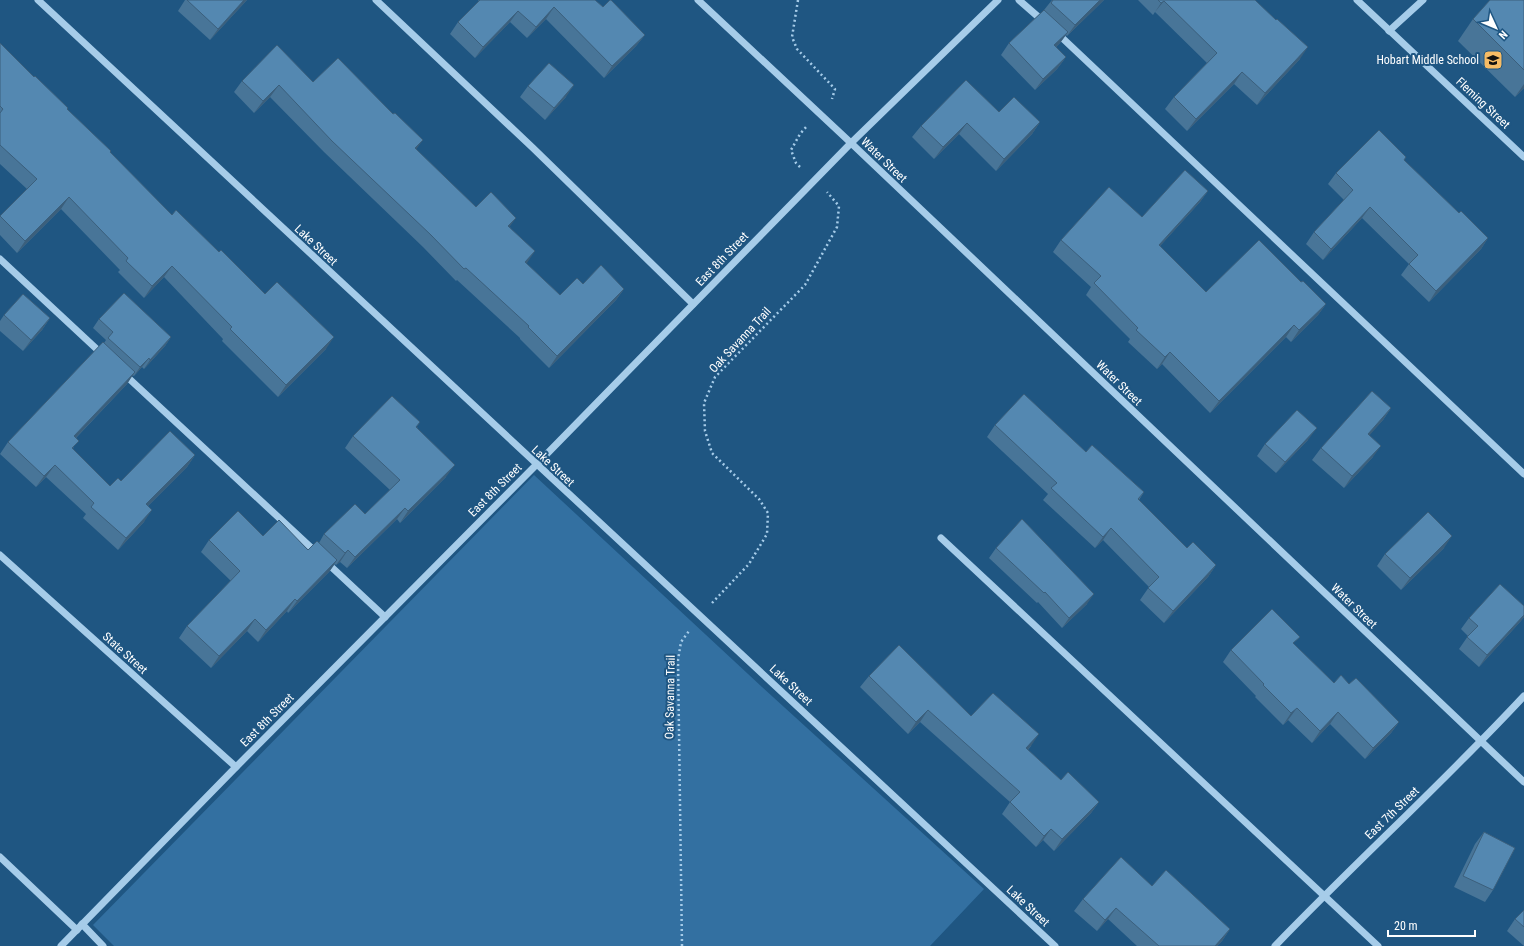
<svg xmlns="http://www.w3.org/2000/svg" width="1524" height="946" viewBox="0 0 1524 946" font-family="'Roboto Condensed',sans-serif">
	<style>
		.park { fill: #3370a1 }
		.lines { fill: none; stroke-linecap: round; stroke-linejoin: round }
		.path { stroke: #a6cce9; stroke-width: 2.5; stroke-dasharray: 2 3; stroke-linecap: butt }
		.minor { stroke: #a6cce9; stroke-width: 7 }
		.wall { fill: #487598 }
		.shaded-wall { fill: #3b5f7c }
		.building { fill: #5488b1; stroke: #3b5f7c }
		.labels { text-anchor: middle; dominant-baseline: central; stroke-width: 4; stroke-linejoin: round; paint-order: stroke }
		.poi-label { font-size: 12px; fill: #fff; stroke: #1f5682; text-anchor: end }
		.street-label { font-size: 12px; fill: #fff; stroke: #1f5682 }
	</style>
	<rect width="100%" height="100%" fill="#1f5682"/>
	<!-- park -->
	<path class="park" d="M534,475L762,687L984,889L930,946H114L93,925Z"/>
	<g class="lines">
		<!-- path -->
		<g class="path">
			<path d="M798,0L792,37L797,49L835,89L832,99"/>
			<path d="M800,167L796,163L791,150L800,134L807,126"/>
			<path d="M712,603L749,564L767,534L768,513L759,499L712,453L705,431L704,403L715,377L805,285L837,227L839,206L827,192"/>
			<path d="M682,946L678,660L681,642L689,631"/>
		</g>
		<!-- minor -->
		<g class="minor">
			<path d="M38,0L1055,946"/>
			<path d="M376,0L533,148L693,304"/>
			<path d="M698,0L851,143L1524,782"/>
			<path d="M1019,0L1043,21"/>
			<path d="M1357,0L1524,157"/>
			<path d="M1389,31L1423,0"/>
			<path d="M1057,33L1524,474"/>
			<path d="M0,259L102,354"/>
			<path d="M123,373L318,554"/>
			<path d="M941,538L1378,946"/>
			<path d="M0,555L236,767"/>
			<path d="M325,561L385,617"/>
			<path d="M0,857L77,930"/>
			<path d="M82,924L103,946"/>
			<path d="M61,946L236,767L536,465L851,143L998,0"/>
			<path d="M1275,946C1357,861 1444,782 1524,696"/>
		</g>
	</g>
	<!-- wall -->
	<g class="wall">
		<path d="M185,0H247L210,40L178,11Z"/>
		<path d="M478,0H595L603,7L645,35L636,46L604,78L546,19L527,38L510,22L475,58L450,34L458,22L479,1Z"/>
		<path d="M1052,0H1104L1067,36L1066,35L1060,43L1056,47L1066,57L1057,69L1035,90L1001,55L1009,43L1044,10Z"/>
		<path d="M1138,0H1255L1300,59L1257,105L1234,84L1187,131L1165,109L1174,97L1207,63L1155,12L1153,15Z"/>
		<path d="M1524,0V88L1515,97L1458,41L1473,19Z"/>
		<path d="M0,43L34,77L67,109L172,215L219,252L326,349L278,397L222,341L223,339L164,277L144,298L118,272L120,270L61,209L17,253L0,235V216L27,189L0,164Z"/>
		<path d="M242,81L313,82L416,150L476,207L510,227L526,263L560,295L583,284L624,289L616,300L549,368L520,339V338L457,280L456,281L423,247L324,152L270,97L254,113L234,92Z"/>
		<path d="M528,86L566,97L545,120L520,97Z"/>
		<path d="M999,112L1040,122L1032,134L996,171L959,134L934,159L912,137L921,126Z"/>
		<path d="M1404,160L1459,213L1488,238L1481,249L1429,302L1401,275L1409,264L1362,218L1323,260L1306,244L1314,232L1344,200L1328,184L1336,173Z"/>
		<path d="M1208,191L1200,202L1160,246L1206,292L1301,282L1326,304L1318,315L1291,342L1286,337L1210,413L1162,364L1157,369L1128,342L1130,339L1086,295L1091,287L1053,252L1061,240L1142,217Z"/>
		<path d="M4,315L50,318L42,330L23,351L0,331V321Z"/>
		<path d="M99,319L171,337L165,346L144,369L142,367L134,376L132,375L127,384L76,438L73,449L110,486L121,481L195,455L187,467L148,506L144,522L118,550L83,518L86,514L46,477L36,487L0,454L8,442L104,343L106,340L93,328Z"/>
		<path d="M1391,408L1383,420L1369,435L1373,457L1344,488L1312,460L1321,448Z"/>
		<path d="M995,425L1086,452L1144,492L1139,500L1187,548L1216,565L1208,577L1164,623L1140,600L1149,587L1103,540L1095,548L1043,500L1048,494L987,437Z"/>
		<path d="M417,427L446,477L400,523L397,519L347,568L340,562L336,565L335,564L329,572L288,613L287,611L258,642L247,631L211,668L179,638L187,626L231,581L201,552L209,540L263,536L308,550L319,543L324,534L365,514L390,490L345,448L353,436Z"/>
		<path d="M1308,440L1276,473L1257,456L1265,444Z"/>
		<path d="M996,548L1087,604L1062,628L1038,602L1037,603L989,558Z"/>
		<path d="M1444,548L1401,590L1377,566L1385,554Z"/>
		<path d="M1524,606V617L1520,622L1479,667L1459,649L1468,636L1461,629L1469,618Z"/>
		<path d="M1294,644L1334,683L1349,684L1399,722L1391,733L1365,759L1330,724L1312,743L1288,720L1283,725L1255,697L1256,696L1223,662L1231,650Z"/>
		<path d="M869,676L971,716L1031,746L1028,750L1061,780L1099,802L1091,813L1054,851L1043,840L1036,847L1002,814L1010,802L920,722L908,734L860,687Z"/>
		<path d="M1484,832L1493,890L1485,902L1454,887L1475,844Z"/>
		<path d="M1152,886L1230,929L1222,941L1217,946H1137L1108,919L1097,931L1074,911L1083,899Z"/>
		<path d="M1524,910V946L1507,931L1515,919Z"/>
	</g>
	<!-- shaded-wall -->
	<g class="shaded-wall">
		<path d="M244,0H247L210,40L218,29Z"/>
		<path d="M1100,0H1104L1067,36L1075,25Z"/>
		<path d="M1164,1L1155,12L1153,15L1161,3Z"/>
		<path d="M554,7L546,19L527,38L536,27Z"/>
		<path d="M518,11L510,22L475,58L483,47Z"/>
		<path d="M1068,32L1060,43L1046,57L1054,45Z"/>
		<path d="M645,35L636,46L604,78L612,66Z"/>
		<path d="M1308,47L1300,59L1257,105L1265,93Z"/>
		<path d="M1066,57L1057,69L1035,90L1043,79Z"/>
		<path d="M1242,72L1234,84L1187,131L1196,119Z"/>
		<path d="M1524,84V88L1515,97Z"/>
		<path d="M279,85L270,97L254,113L263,101Z"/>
		<path d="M574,85L566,97L545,120L554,108Z"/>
		<path d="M1040,122L1032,134L996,171L1004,159Z"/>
		<path d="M967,123L959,134L934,159L943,147Z"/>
		<path d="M423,140L415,151V148Z"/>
		<path d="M1208,191L1200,202L1151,256L1159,245Z"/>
		<path d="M69,197L61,209L17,253L25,241Z"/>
		<path d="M1370,207L1362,218L1323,260L1331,249Z"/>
		<path d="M516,218L508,229V226Z"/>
		<path d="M1488,238L1481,249L1429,302L1436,291Z"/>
		<path d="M535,251L527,263L517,274L525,262Z"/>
		<path d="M172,266L164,277L144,298L152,286Z"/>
		<path d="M624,289L616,300L549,368L557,356Z"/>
		<path d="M1326,304L1318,315L1291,342L1299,330Z"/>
		<path d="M50,318L42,330L23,351L31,340Z"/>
		<path d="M1294,325L1286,337L1210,413L1219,401Z"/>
		<path d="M171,337L165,346L144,369L150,360Z"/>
		<path d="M334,337L326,349L278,397L286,385Z"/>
		<path d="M1170,352L1162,364L1157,369L1165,357Z"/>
		<path d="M149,358L142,367L134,376L140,367Z"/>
		<path d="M135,372L127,384L66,448L74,436Z"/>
		<path d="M1391,408L1383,420L1360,446L1368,434Z"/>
		<path d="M1317,428L1308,440L1276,473L1285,462Z"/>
		<path d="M1381,446L1373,457L1344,488L1352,476Z"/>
		<path d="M195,455L187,467L138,516L146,504Z"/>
		<path d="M55,465L46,477L36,487L44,476Z"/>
		<path d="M455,465L446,477L400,523L408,511Z"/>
		<path d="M405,508L397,519L347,568L355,557Z"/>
		<path d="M152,510L144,522L118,550L126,538Z"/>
		<path d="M1111,528L1103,540L1095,548L1103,537Z"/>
		<path d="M1452,536L1444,548L1401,590L1410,578Z"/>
		<path d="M348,550L340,562L336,565L345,553Z"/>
		<path d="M337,560L329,572L288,613L297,601Z"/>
		<path d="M1216,565L1208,577L1164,623L1173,611Z"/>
		<path d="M1094,594L1087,604L1062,628L1069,618Z"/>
		<path d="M295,599L287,611L258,642L266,630Z"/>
		<path d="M1524,615V617L1520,622L1479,667L1487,655Z"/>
		<path d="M255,619L247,631L211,668L219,656Z"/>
		<path d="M1297,708L1288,720L1283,725L1291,713Z"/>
		<path d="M928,710L920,722L908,734L916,722Z"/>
		<path d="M1338,712L1330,724L1312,743L1320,731Z"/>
		<path d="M1399,722L1391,733L1365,759L1373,748Z"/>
		<path d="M1039,734L1031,746L1018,760L1026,748Z"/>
		<path d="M1099,802L1091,813L1054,851L1062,839Z"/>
		<path d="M1051,829L1043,840L1036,847L1044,836Z"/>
		<path d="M1116,908L1108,919L1097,931L1105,920Z"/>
		<path d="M1230,929L1222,941L1217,946H1215Z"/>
	</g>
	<!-- building -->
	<g class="building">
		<path d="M187,0H244L218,29Z"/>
		<path d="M480,0H595L603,7L610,0H611L645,35L612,66L554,7L536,27L518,11L483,47L458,22Z"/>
		<path d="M1052,0H1100L1075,25L1051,3L1053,0Z"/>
		<path d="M1158,0H1255L1276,20L1277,19L1308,47L1265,93L1242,72L1196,119L1174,97L1217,53L1164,1L1161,3Z"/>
		<path d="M1490,0H1524V70L1473,19Z"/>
		<path d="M1044,10L1068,32L1054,45L1066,57L1043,79L1009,43Z"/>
		<path d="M0,43L34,77L35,76L68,108L67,109L111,151L110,152L172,215L176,210L219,252L221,250L265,294L277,282L334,337L286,385L230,329L232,327L172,266L152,286L126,261L128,258L69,197L25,241L0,216L37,179L0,145V113L3,109L0,106Z"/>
		<path d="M277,45L313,82L338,58L393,114L395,113L423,140L415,148L476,207L491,192L516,218L508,226L535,251L525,262L560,295L577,278L583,284L601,265L624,289L557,356L528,327L529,326L466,268L464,269L431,235L332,141L279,85L263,101L242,81Z"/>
		<path d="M549,63L574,85L554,108L528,86Z"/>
		<path d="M966,80L999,112L1014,97L1040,122L1004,159L967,123L943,147L921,126Z"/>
		<path d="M1379,130L1406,157L1404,160L1459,213L1461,211L1488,238L1436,291L1409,264L1418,255L1370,207L1331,249L1314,232L1353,190L1336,173Z"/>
		<path d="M1185,170L1208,191L1159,245L1206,292L1259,240L1301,282L1303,281L1326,304L1299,330L1294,325L1219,401L1170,352L1165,357L1136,330L1138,328L1094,283L1101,276L1061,240L1109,187L1142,217Z"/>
		<path d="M124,293L171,337L150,360L149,358L140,367L108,338L113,332L99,319Z"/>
		<path d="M23,294L50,318L31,340L4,315Z"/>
		<path d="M103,342L135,372L74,436L79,441L72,448L110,486L118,478L121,481L170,431L195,455L146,504L152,510L126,538L91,507L94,503L55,465L44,476L8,442Z"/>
		<path d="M1372,391L1391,408L1368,434L1381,446L1352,476L1321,448Z"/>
		<path d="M1024,394L1086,452L1092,445L1144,492L1138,499L1187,548L1193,542L1216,565L1173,611L1148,588L1159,577L1111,528L1103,537L1051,488L1057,483L995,425Z"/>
		<path d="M392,396L420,422L416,427L455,465L408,511L405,508L355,557L348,550L345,553L324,534L355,504L365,514L400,480L353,436Z"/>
		<path d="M1297,410L1317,428L1285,462L1265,444Z"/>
		<path d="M238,511L263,536L279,520L308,550L317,541L337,560L297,601L295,599L266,630L255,619L219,656L187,626L240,571L209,540Z"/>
		<path d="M1428,512L1452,536L1410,578L1385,554Z"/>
		<path d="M1022,519L1094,594L1069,618L1045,592L1044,593L996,548Z"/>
		<path d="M1500,584L1524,606V615L1487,655L1467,637L1478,626L1469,618Z"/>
		<path d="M1272,609L1300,637L1293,643L1334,683L1341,675L1349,684L1356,678L1399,722L1373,748L1338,712L1320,731L1297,708L1291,713L1263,685L1264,684L1231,650Z"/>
		<path d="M899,645L971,716L993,693L1039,734L1026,748L1061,780L1068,772L1099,802L1062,839L1051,829L1044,836L1010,802L1020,792L928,710L916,722L869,676Z"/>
		<path d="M1484,832L1515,848L1493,890L1463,876Z"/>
		<path d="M1121,857L1152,886L1166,870L1230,929L1215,946H1159L1116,908L1105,920L1083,899Z"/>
		<path d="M1524,910V927L1515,919Z"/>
	</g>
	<!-- icons -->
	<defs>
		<g id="school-square" transform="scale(1)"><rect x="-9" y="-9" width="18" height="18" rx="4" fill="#f7bc65" stroke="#1f5682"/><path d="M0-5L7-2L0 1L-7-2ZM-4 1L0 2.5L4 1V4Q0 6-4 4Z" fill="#111"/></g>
	</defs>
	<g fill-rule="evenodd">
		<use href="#school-square" x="1493" y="60"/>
	</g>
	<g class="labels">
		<!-- poi labels -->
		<g class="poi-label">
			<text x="1479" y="60">Hobart Middle School</text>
		</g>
		<!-- street labels -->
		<g class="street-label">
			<text transform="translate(1483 103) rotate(43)">Fleming Street</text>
			<text transform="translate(884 160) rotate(44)">Water Street</text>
			<text transform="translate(316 245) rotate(43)">Lake Street</text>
			<text transform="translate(722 259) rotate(-46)">East 8th Street</text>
			<text transform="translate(740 340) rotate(-47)">Oak Savanna Trail</text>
			<text transform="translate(1119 383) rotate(44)">Water Street</text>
			<text transform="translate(553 466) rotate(43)">Lake Street</text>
			<text transform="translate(495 490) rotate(-45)">East 8th Street</text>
			<text transform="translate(1354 606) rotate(44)">Water Street</text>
			<text transform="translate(125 653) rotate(42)">State Street</text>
			<text transform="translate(791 685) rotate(43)">Lake Street</text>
			<text transform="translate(670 697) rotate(-89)">Oak Savanna Trail</text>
			<text transform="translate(267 720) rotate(-45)">East 8th Street</text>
			<text transform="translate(1392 813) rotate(-44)">East 7th Street</text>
			<text transform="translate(1028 906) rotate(43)">Lake Street</text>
		</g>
	</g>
	<!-- north arrow -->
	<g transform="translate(1496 28) rotate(134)" stroke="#1f5682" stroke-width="3" paint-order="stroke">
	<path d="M0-3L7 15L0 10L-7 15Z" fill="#ffffff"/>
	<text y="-6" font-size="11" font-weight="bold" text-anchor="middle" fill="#ffffff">N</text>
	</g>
	<!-- scale -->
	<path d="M1388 930v6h87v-6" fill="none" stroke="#ffffff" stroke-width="2"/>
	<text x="1394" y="930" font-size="12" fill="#ffffff" stroke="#1f5682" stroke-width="3" paint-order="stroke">20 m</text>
</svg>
